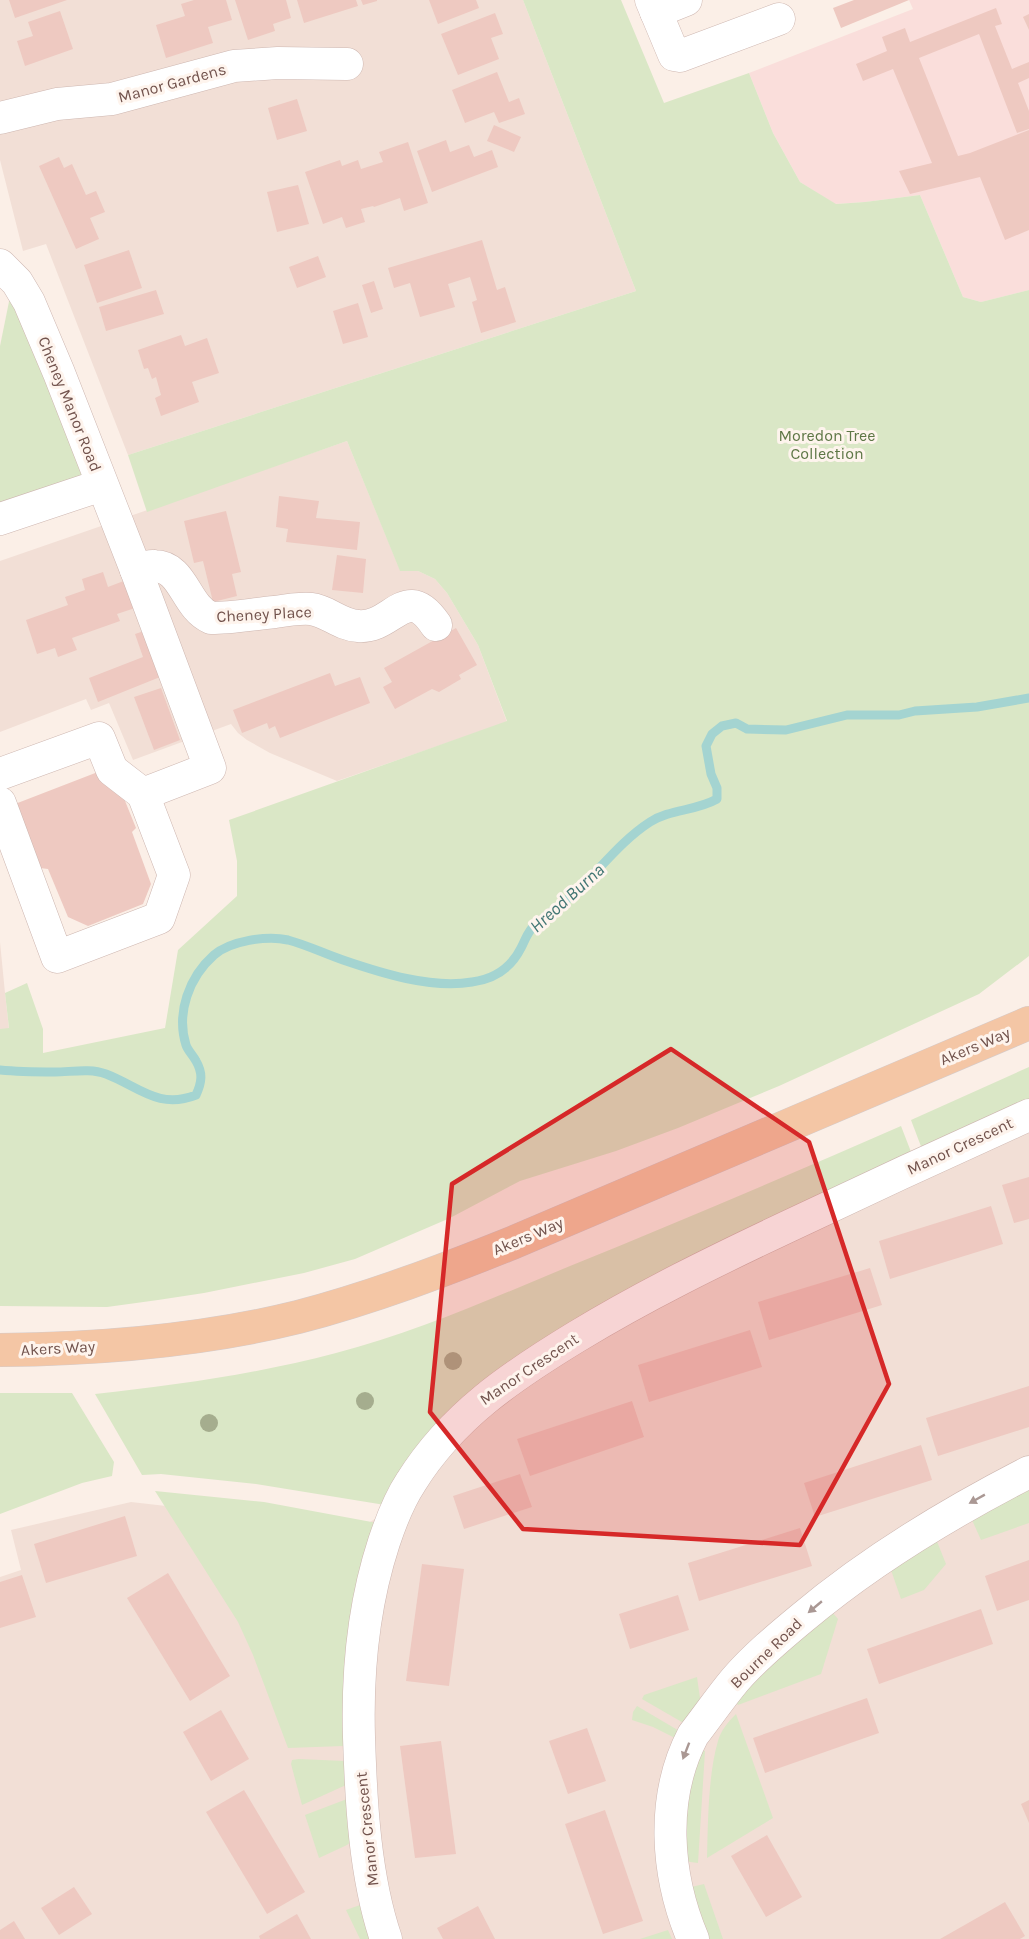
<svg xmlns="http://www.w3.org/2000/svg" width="1029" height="1939" viewBox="0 0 1029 1939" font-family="Karla,sans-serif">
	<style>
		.residential { fill: #f2dfd6 }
		.commercial { fill: #fadedb }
		.green { fill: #dae7c6 }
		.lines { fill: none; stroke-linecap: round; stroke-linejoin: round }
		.stream { stroke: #a4d4d1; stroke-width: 9 }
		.building { fill: #eec9c1 }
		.minor-casing { stroke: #ceb7b1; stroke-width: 33 }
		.major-casing { stroke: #d5cbca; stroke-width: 34 }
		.minor { stroke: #fff; stroke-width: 32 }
		.major { stroke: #f4c6a5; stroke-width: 33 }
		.tree { fill: #a5ad8e }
		.oneway { fill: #aa9894 }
		.marked { fill: #d62828; fill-opacity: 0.2; stroke: #d62828; stroke-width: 4.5; stroke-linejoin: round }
		.labels { text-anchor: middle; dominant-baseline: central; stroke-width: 6; stroke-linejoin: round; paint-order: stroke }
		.street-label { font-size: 16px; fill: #72534d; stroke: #fef4ed }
		.park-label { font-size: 16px; fill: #5e7746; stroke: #fef4ed }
		.water-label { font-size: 18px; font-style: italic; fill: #427674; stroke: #fef4ed }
	</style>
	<rect width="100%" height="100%" fill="#fbefe7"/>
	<!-- residential -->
	<g class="residential">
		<path d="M0,0H523L636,291L128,455L46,244L23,251L0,160Z"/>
		<path d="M347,441L400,570L418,571L435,579L447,593L478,645L507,722L337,781L270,753L247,740L238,733L231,724L133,760L109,703L91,710L86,699L0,732V561Z"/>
		<path d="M0,942L5,993L9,1029H0Z"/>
		<path d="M1029,1128V1939H0V1577L21,1570L11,1530L131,1502L360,1528L415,1495L493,1402L702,1281Z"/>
	</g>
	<!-- commercial -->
	<path class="commercial" d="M909,0H1029V290L981,302L963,297L920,195L865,202L835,204L800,182L773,133L749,73L913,9Z"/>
	<!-- green -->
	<g class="green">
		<path d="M523,0H621L664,103L749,73L773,133L800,182L836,204L865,202L920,195L963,297L981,302L1029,290V956L979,994L779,1086L678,1128L616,1151L520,1181L450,1218L355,1259L304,1273L204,1293L158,1300L107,1307L0,1306V1029L9,1028L5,993L27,983L43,1029V1053L165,1028L178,950L237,896V861L229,820L507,721L478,645L447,593L435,579L418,571H400L347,441L147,512L128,455L636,291Z"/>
		<path d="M12,287L86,475L0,504V346Z"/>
		<path d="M1029,1067V1103L922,1149L911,1120Z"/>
		<path d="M901,1126L913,1157L604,1310L385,1505L256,1484L161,1474L142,1475L95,1394C176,1385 257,1374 336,1353C417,1332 493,1298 570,1266C681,1221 791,1174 901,1126Z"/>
		<path d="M0,1393H72L114,1462L112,1476L82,1483L0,1514Z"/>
		<path d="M1029,1489V1523L981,1540L972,1520Z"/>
		<path d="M155,1491L264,1502L377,1523L347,1672L343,1717V1746L288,1748L253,1655L238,1622Z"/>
		<path d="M936,1539L946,1564L924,1590L901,1599L891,1570Z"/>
		<path d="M832,1612L838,1619L821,1674L738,1705L733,1699Z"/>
		<path d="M697,1677L701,1705L687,1725L642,1699L644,1695Z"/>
		<path d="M637,1706L681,1732L677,1739L653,1727L632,1720L633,1712Z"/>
		<path d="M736,1714L773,1818L707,1858C708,1822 708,1775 718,1741C721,1730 728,1722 736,1714Z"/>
		<path d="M699,1748L705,1751L698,1863L683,1861L681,1830Z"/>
		<path d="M299,1759L345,1761L346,1785L302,1805L291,1764L292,1760Z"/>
		<path d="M347,1799L353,1840L347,1845L319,1858L305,1815Z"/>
		<path d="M704,1884L723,1939H705L687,1888Z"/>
		<path d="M360,1905L364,1907L372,1939H360L346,1910Z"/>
		<path d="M668,1930L672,1939H640Z"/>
	</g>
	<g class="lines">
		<!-- stream -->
		<path class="stream" d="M0,1070C19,1072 36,1072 55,1072C71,1072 90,1068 106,1074C138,1086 158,1110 196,1095C202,1082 203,1073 196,1061C193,1055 188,1051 186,1045C176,1013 189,977 214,955C230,941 267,935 288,940C307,945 325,954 343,960C381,973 431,989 472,982C494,979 511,968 521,948C526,939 527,932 535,925C549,913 564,903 577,891C601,868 622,840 650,822C670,809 696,811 717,799V788L711,774L706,746L712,734L722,726L736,723L747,729L786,730L847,715H899L915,711L977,707L1029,698"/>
	</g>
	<!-- building -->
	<g class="building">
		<path d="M9,0H67L15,18Z"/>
		<path d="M194,0H226L232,20L208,27L213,43L166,58L156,25L185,16L181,4Z"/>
		<path d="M235,0H286L291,18L273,24L275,31L248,40Z"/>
		<path d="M297,0H356L358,6L304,23Z"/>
		<path d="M361,0H377V1L363,5Z"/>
		<path d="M429,0H476L479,8L438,24Z"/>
		<path d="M854,0H909L841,28L833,8Z"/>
		<path d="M996,8L1002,24L995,26L1012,69L1029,62V78L1018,83L1029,111V129L1017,133L979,34L919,58L958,156L970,153L1029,130V230L1005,240L980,177L910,194L899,171L932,163L893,69L863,81L856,64L887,51L882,37L905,28L910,42Z"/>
		<path d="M60,11L73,49L25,66L17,41L33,36L28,22Z"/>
		<path d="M495,13L503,34L491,38L499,59L458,75L441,34Z"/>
		<path d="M1029,14V30L1023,17Z"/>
		<path d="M497,72L509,102L519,98L525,114L499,123L494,112L465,123L452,90Z"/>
		<path d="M297,99L307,131L277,140L268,108Z"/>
		<path d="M494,125L521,137L514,152L487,141Z"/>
		<path d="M446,140L450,152L469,145L474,157L492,150L498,167L432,192L417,151Z"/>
		<path d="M408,142L428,203L404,211L400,198L374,207L373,206L361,209L365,222L346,228L342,217L323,224L305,172L340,160L342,166L358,160L361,169L383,162L379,152Z"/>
		<path d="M59,157L64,168L72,164L86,195L96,191L105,212L90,218L99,239L76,249L39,166Z"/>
		<path d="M298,185L309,224L277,232L267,192Z"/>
		<path d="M482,240L497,290L505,287L516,322L481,333L472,302L477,300L470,277L448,284L455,307L420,317L410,283L394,288L388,268Z"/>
		<path d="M129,250L142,288L97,303L84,265Z"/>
		<path d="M318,256L326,277L297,288L289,267Z"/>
		<path d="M374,281L383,309L371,313L362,285Z"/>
		<path d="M156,290L164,314L106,331L99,307Z"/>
		<path d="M358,303L368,337L343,344L333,311Z"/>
		<path d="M181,335L185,346L207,338L219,373L192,382L199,402L161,416L155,398L161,395L156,377L152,379L148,368L144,369L138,350Z"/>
		<path d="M279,496L319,501L316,518L360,522L357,550L286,542L288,529L276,527Z"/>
		<path d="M226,511L241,572L232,574L237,596L213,602L203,561L194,563L184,521Z"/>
		<path d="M337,555L366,559L363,593L332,590Z"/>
		<path d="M103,572L108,587L129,579L138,607L117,614L120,621L72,638L77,650L58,657L55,648L37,654L26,620L68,605L65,597L85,590L82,579Z"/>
		<path d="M456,628L477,665L459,675L461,679L439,692L432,689L395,709L383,687L392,682L384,668Z"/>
		<path d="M147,630L165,675L98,702L89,678L143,657L135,634Z"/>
		<path d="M330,673L335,686L360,677L370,703L280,738L275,726L269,729L267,723L242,733L233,710Z"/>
		<path d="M161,688L180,740L154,750L134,697Z"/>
		<path d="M103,770L111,790L121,791L136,828L132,832L151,884L143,904L88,926L68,917L48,869L32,867L15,804Z"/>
		<path d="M1029,1177V1219L1014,1223L1002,1185Z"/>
		<path d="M991,1206L1003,1244L890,1279L879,1241Z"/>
		<path d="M870,1268L882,1305L769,1340L758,1302Z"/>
		<path d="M750,1330L762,1367L649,1402L638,1365Z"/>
		<path d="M1029,1386V1427L938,1456L926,1418Z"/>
		<path d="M632,1401L644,1437L530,1476L517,1439Z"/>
		<path d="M921,1445L932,1480L815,1517L804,1483Z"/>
		<path d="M520,1474L532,1507L464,1529L453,1496Z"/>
		<path d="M125,1516L137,1556L46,1583L34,1544Z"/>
		<path d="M800,1528L812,1566L699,1601L688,1563Z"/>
		<path d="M1029,1560V1600L997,1611L985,1576Z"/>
		<path d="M422,1564L464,1569L449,1686L406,1681Z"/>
		<path d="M168,1573L230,1676L190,1701L127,1598Z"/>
		<path d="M22,1575L36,1617L0,1628V1582Z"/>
		<path d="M678,1595L689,1630L630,1649L619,1614Z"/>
		<path d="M981,1609L993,1644L879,1684L867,1649Z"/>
		<path d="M867,1698L879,1733L765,1773L753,1738Z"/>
		<path d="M221,1710L249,1759L211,1781L183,1732Z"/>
		<path d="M587,1728L606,1781L568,1794L549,1741Z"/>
		<path d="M441,1741L456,1854L415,1858L400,1746Z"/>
		<path d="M244,1790L305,1892L267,1914L206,1812Z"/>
		<path d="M1029,1800V1823L1021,1804Z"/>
		<path d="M605,1810L643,1921L603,1934L565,1824Z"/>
		<path d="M767,1835L802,1897L766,1917L731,1856Z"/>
		<path d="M74,1887L92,1914L59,1935L41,1908Z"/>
		<path d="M1005,1902L1025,1936L1020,1939H940Z"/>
		<path d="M478,1906L495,1939H443L437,1928Z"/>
		<path d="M297,1914L311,1939H260L259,1936Z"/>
		<path d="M14,1921L25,1939H0V1930Z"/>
	</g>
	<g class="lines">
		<!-- minor casing -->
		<g class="minor-casing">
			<g id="minor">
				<path d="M651,0L674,55L680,56L779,19"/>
				<path d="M656,12L686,0"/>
				<path d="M0,118L57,104L112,99L234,66L278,63L347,64"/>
				<path d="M0,265L17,282L29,302L59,373L136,570L210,768L143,794"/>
				<path d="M0,519L102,485"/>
				<path d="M136,570C142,568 149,565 154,566C184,566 185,607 211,618C232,618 253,614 275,612C287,610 299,608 311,609C328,611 340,625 358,626C393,629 406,580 436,625"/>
				<path d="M0,774L99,738L112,770L143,794L174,875L159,918L57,957L0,803"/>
				<path d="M386,1939C365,1877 361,1803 359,1737C357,1670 363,1606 384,1542C391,1521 399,1500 411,1482C452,1416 512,1376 576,1337C645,1295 717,1260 789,1226C869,1188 949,1151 1029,1115"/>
				<path d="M693,1939C666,1875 660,1798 693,1735C707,1717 720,1698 735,1680C755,1657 779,1637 802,1618C871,1560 949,1513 1029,1472"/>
			</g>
		</g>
		<!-- major casing -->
		<g class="major-casing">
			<path id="major" d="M0,1350C99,1349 201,1341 298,1317C371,1298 442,1271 512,1243L1029,1023"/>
		</g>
		<!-- minor -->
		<use href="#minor" class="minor"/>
		<!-- major -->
		<use href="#major" class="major"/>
	</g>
	<!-- trees -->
	<g class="tree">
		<circle cx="453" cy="1361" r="9"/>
		<circle cx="365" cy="1401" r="9"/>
		<circle cx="209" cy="1423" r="9"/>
	</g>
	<!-- one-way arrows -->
	<defs><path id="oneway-solid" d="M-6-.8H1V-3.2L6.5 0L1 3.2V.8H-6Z" transform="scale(1.5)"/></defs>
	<g class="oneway">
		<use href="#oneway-solid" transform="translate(977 1499) rotate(151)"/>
		<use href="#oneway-solid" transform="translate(815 1607) rotate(140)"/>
		<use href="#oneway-solid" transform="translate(686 1751) rotate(111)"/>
	</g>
	<!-- marked area -->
	<path class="marked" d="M671,1049L809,1142L889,1384L800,1545L523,1529L430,1412L452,1184Z"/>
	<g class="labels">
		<!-- street labels -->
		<g class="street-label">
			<text transform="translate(172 83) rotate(-15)">Manor Gardens</text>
			<text transform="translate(70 404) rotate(68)">Cheney Manor Road</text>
			<text transform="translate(264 614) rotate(-3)">Cheney Place</text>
			<text transform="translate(975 1046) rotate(-23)">Akers Way</text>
			<text transform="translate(960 1146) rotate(-25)">Manor Crescent</text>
			<text transform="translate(528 1236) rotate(-23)">Akers Way</text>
			<text transform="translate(58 1348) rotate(-3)">Akers Way</text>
			<text transform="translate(529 1369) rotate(-34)">Manor Crescent</text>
			<text transform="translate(766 1653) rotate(-44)">Bourne Road</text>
			<text transform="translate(367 1829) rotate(-96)">Manor Crescent</text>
		</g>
		<!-- park labels -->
		<g class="park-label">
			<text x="827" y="435">Moredon Tree<tspan x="827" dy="18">Collection</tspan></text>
		</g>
		<!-- water labels -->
		<g class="water-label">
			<text transform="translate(567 898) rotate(-42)">Hreod Burna</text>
		</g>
	</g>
</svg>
